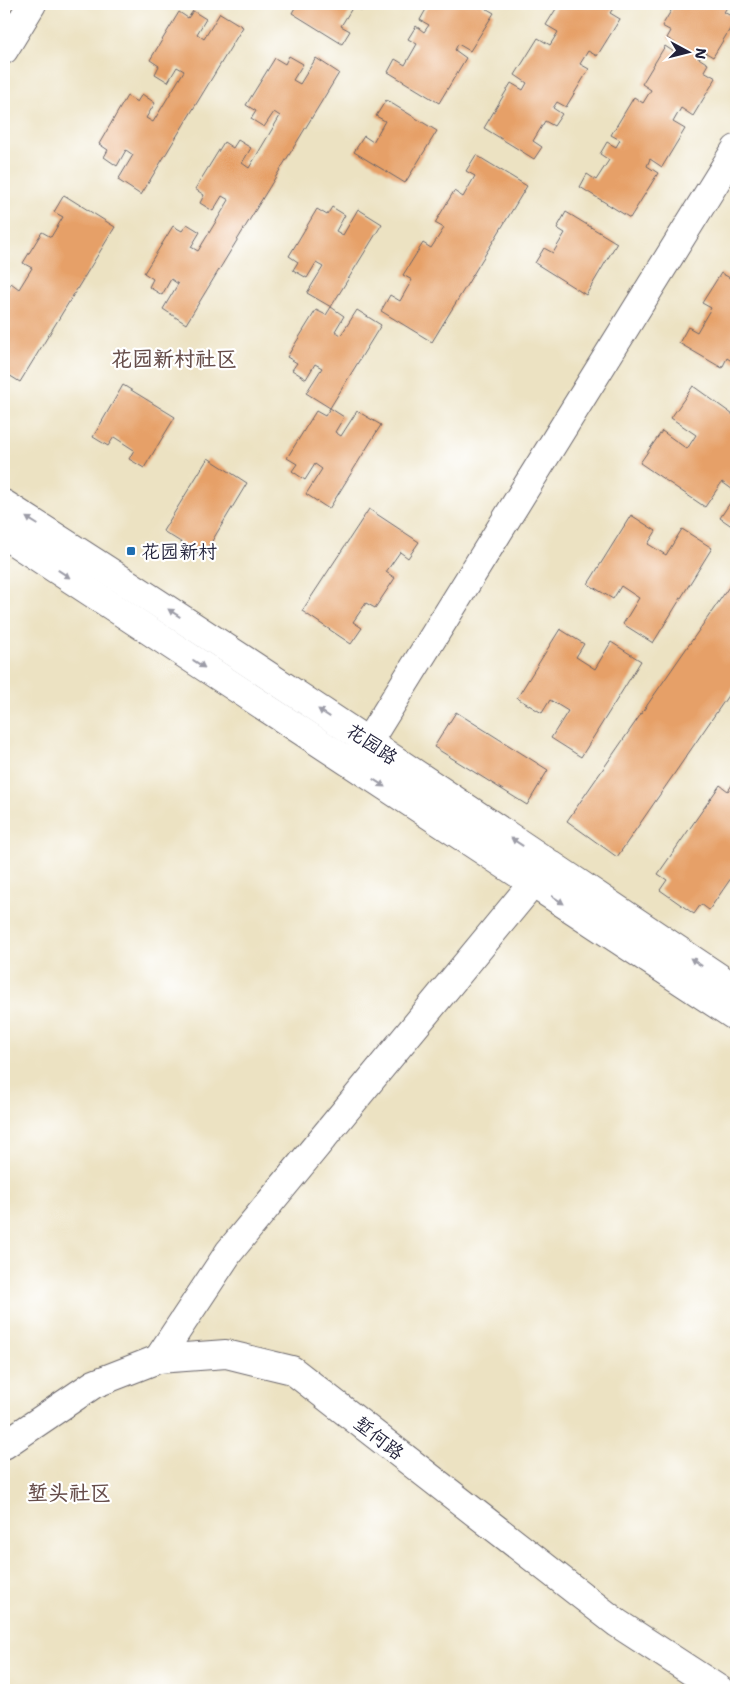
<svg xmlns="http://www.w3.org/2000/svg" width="740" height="1694" viewBox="0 0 740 1694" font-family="'Shantell Sans','LXGW WenKai TC',sans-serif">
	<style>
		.building { fill: #e6a068 }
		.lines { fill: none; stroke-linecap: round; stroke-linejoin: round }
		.minor-casing { stroke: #69656a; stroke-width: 30 }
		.major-casing { stroke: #69656a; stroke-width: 30 }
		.minor { stroke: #fff; stroke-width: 28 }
		.major { stroke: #fff; stroke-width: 28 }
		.oneway { fill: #9c9ca7 }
		.poi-dot { fill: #1f6fb2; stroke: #fff; stroke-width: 2 }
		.labels { text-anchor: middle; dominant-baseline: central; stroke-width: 4.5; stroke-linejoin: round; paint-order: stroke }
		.poi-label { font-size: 19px; fill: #22223b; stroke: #fff; text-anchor: start }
		.street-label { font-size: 19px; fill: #22223b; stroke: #fff }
		.quarter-label { font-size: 21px; font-weight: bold; fill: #674e4b; stroke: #fff }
	</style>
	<rect width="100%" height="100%" fill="#fff"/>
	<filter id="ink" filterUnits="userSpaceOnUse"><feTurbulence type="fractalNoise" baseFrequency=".02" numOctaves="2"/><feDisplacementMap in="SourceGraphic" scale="10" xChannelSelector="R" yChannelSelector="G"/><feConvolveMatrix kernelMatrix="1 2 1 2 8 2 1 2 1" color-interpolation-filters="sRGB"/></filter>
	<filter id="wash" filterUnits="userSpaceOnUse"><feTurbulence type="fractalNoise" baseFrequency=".0096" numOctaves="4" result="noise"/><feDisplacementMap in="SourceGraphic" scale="20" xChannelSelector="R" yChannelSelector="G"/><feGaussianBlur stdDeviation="1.12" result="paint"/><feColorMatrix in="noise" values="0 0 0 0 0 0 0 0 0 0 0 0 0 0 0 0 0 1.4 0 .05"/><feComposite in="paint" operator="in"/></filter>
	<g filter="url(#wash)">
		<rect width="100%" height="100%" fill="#ece2c2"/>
		<g id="blocks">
			<!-- building -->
			<g class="building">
				<path d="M297,4H367L362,11L354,5L341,26L350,31L342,44L292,13Z"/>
				<path d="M429,4H483L482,6L494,13L470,51L458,44L455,50L466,58L439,103L388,72L395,59L405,65L417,44L408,39L416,26L424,32L429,25L420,20Z"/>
				<path d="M559,4H616L610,13L620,19L597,56L588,51L580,64L589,69L566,107L557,102L553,108L562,114L554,126L545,121L533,141L542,147L534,159L484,128L511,83L523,90L527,83L515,75L538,38L550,45L558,32L546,25Z"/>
				<path d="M675,4H725L728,6L724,12L736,19L713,57L701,50L697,57L708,64L704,71L716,78L693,116L681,108L673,122L685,129L662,167L650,159L647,166L658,173L630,218L580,187L587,174L596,180L609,160L600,154L607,142L616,147L620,140L611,135L634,97L643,103L651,90L642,84L665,46L674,52L678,45L667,38L671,31L662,26Z"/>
				<path d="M193,11L206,19L197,34L204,39L220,13L243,27L141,195L118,180L133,155L126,150L117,166L104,157L108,150L99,144L127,96L137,102L142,94L155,103L146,118L153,122L184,71L177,67L168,82L155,74L159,66L150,60L179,12L188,18Z"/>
				<path d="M289,56L303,64L293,80L300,84L316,58L339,73L186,324L163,309L178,284L171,279L162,295L149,287L153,279L144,273L173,226L182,231L187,224L200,232L191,247L198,251L229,200L222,196L213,211L200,203L204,195L195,189L224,142L233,148L238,140L251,148L242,163L249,168L280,116L274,112L264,127L251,119L256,111L246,105L275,58L285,64Z"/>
				<path d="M386,100L437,131L405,183L354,152L364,136L373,142L385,121L376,116Z"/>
				<path d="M476,155L527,186L432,342L381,311L390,295L400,301L412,280L403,275L423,243L431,248L444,228L435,223L454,191L463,197L475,176L466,171Z"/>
				<path d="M64,195L115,227L20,382L4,372V294L11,283L19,289L32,268L23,263L42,232L51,237L63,217L54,212Z"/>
				<path d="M332,207L345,215L336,231L343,235L358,209L382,224L331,307L307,293L323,267L316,263L307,278L293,270L298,262L289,256L317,209L327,215Z"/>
				<path d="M566,212L617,243L586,295L535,263L544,248L553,253L565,233L557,228Z"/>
				<path d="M736,267V364L727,358L722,368L679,343L688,327L697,332L711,308L702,303L721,273L730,278Z"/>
				<path d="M331,307L344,316L335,331L341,335L357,310L381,325L330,408L344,417L335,432L341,436L357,411L381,425L329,509L306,494L322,469L315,464L305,480L292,471L297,464L287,458L316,411L325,416L330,408L306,393L322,368L315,364L306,379L292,370L297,363L287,357L316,310L326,315Z"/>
				<path d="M123,385L175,417L144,468L129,459L134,450L114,437L108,446L93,437Z"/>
				<path d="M693,386L736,417V492L722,482L705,507L640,463L662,431L687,449L696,435L671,418Z"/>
				<path d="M208,458L247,483L203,556L163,531Z"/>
				<path d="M736,494V529L720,518Z"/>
				<path d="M369,509L419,542L408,558L400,552L386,572L395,578L375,608L366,603L353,622L362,628L351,644L302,611Z"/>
				<path d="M631,515L656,531L648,544L666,555L682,529L712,548L653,643L623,624L639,598L621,586L613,599L588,584Z"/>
				<path d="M733,581L736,584V684L617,857L567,821Z"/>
				<path d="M560,629L584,644L576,657L595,669L611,642L641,661L581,757L551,738L568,711L550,700L542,713L517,698Z"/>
				<path d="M456,712L548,770L527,805L434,747Z"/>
				<path d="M736,779V871L709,910L701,904L694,914L660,890L667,880L658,874L720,785L728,791Z"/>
			</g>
		</g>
	</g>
	<g filter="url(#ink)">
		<use href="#blocks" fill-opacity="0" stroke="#69656a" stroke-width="1"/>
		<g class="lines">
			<!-- minor casing -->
			<g class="minor-casing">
				<g id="minor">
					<path d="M355,761L368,742L736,149"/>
					<path d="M158,1359L229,1252L547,866"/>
					<path d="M4,1445L94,1384L158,1359L226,1354L292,1370L617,1623L720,1690"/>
				</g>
			</g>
			<!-- major casing -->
			<g class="major-casing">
				<g id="major">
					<path d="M4,50L32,4"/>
					<path d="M4,504C251,661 493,826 736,989"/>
					<path d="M4,535L736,1017"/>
				</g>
			</g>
			<!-- minor -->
			<use href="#minor" class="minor"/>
			<!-- major -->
			<use href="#major" class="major"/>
		</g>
		<!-- one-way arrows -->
		<defs><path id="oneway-solid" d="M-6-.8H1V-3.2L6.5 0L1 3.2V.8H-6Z" transform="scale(1.25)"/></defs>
		<g class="oneway">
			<use href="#oneway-solid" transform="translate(32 521) rotate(-148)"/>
			<use href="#oneway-solid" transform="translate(64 574) rotate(34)"/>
			<use href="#oneway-solid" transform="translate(174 613) rotate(-147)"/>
			<use href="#oneway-solid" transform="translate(199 664) rotate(34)"/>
			<use href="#oneway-solid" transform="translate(324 713) rotate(-147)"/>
			<use href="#oneway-solid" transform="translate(379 783) rotate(33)"/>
			<use href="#oneway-solid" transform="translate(517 842) rotate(-146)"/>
			<use href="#oneway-solid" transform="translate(558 900) rotate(33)"/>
			<use href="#oneway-solid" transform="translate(696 962) rotate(-146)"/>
		</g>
	</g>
	<!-- markers -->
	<rect class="poi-dot" x="126" y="546" width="10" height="10" rx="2.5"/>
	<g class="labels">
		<!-- poi labels -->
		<g class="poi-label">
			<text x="141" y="551">花园新村</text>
		</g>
		<!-- street labels -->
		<g class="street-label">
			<text transform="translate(372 744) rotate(34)">花园路</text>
			<text transform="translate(379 1438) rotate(38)">堑何路</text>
		</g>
		<!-- quarter labels -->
		<g class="quarter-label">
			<text x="174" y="359">花园新村社区</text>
			<text x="69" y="1493">堑头社区</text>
		</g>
	</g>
	<!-- margin -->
	<rect width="740" height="1694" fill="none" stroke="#fff" stroke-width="20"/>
	<!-- north arrow -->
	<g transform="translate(688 52) rotate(97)" stroke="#ffffff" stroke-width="4" paint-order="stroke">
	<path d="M0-4L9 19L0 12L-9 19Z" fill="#22223b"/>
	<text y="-8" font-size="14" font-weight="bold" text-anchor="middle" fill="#22223b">N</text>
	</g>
</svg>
